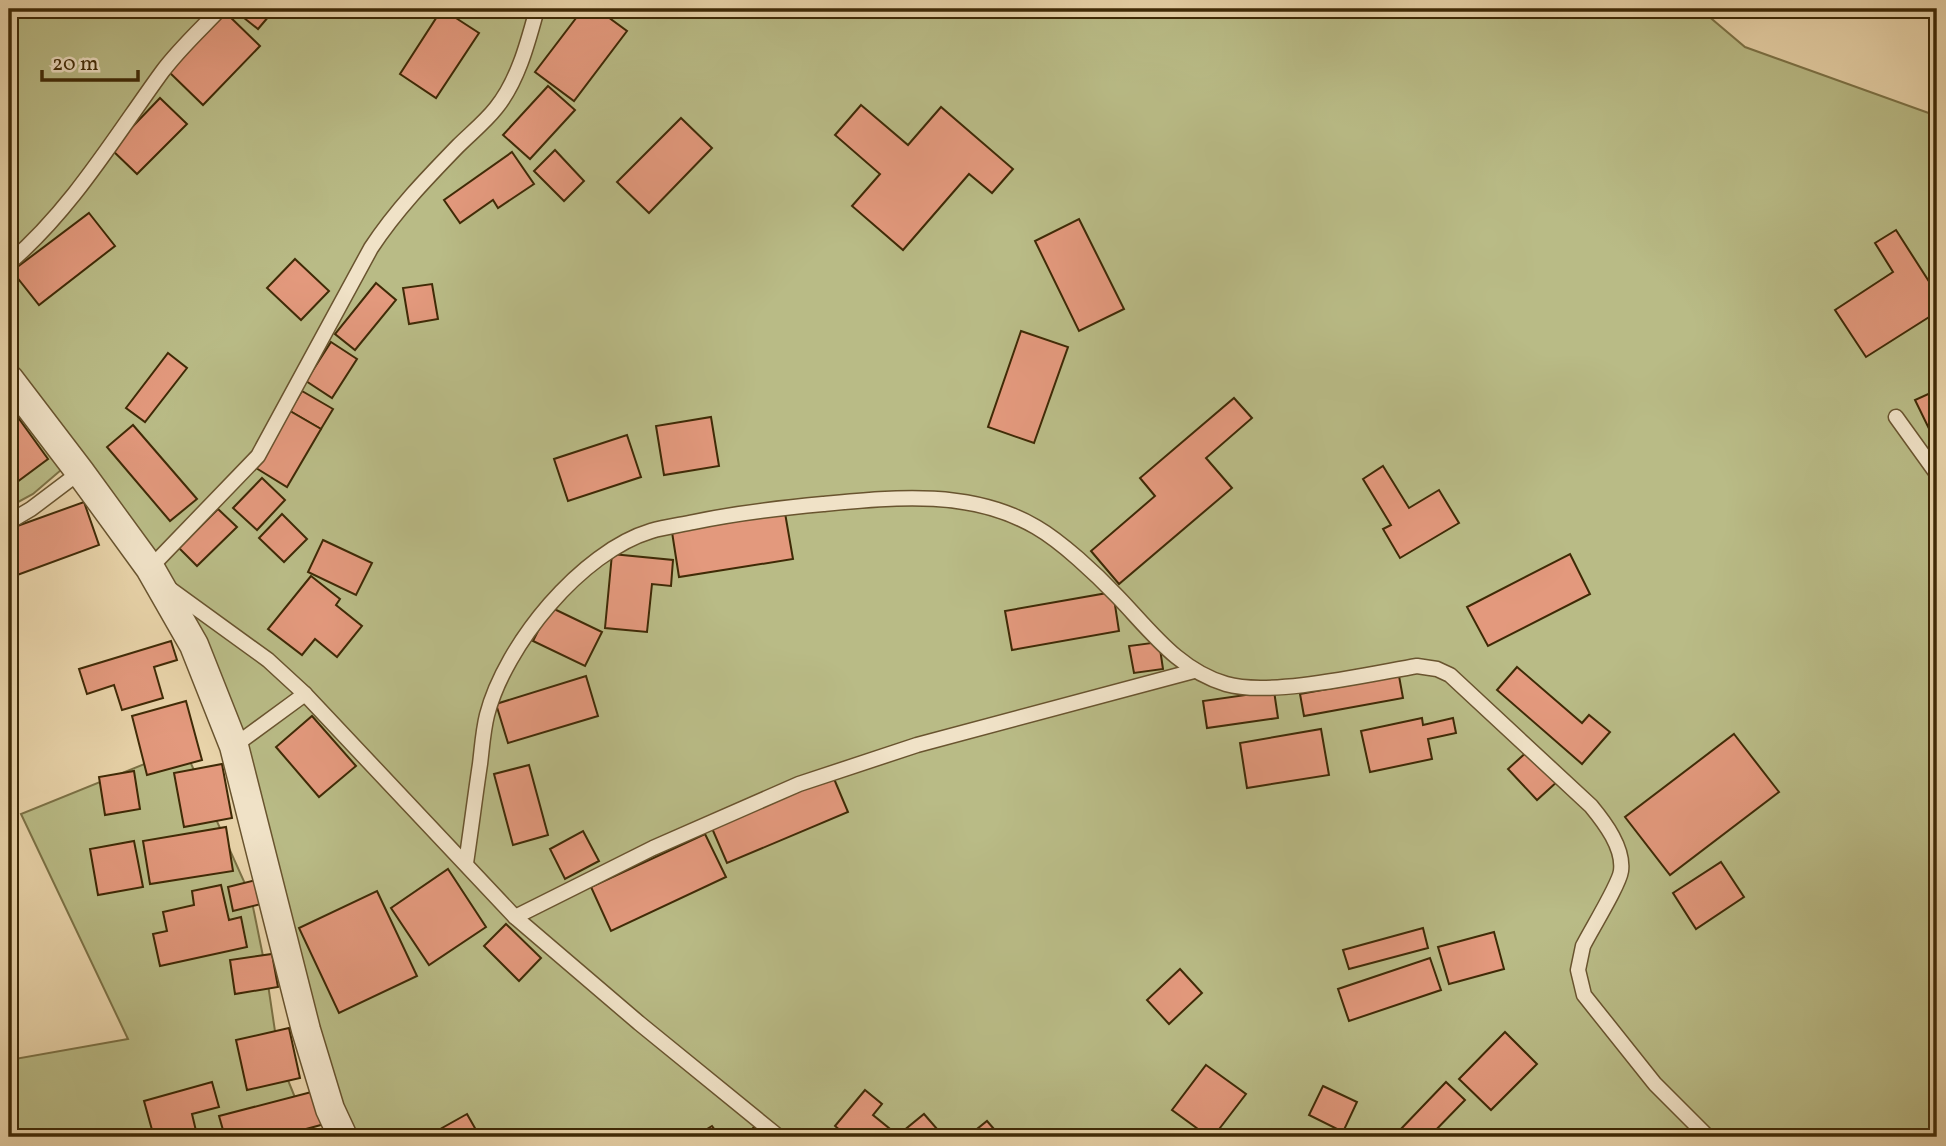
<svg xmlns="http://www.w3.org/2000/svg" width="1946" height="1146" viewBox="0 0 1946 1146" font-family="Vollkorn,serif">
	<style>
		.green { fill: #b9bb86; stroke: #7c7246; stroke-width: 2 }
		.building { fill: #e3997d; stroke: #3f2a06; stroke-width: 2 }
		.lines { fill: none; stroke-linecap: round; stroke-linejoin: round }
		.lane-casing { stroke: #69542f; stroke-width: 17 }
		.street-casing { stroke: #69542f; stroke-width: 31 }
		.lane { stroke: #f0e2c7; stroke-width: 14 }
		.street { stroke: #f0e2c7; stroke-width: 28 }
	</style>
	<rect width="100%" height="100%" fill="#e8d3a9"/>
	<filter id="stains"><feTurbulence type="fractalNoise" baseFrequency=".00286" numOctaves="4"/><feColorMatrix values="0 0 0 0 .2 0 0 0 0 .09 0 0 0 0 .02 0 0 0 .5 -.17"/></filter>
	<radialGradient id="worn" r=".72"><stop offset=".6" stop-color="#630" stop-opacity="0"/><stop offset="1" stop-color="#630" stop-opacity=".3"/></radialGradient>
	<!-- green -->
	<g class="green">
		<path d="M9,9H1149L1155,12L1186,9H1700L1745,47L1937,116V1137H348L206,675L75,458L33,494L9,507Z"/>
		<path d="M184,748L251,897L266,971L279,1058L311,1137H9V1060L128,1039L21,814Z"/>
	</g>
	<!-- building -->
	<g class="building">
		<path d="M235,9H275L258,29L234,10Z"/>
		<path d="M442,9L479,33L436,98L400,74Z"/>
		<path d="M583,9H597L627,31L574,101L535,72Z"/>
		<path d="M226,13L260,46L203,105L168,71Z"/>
		<path d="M548,86L575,110L530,159L503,135Z"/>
		<path d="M160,98L187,124L137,174L111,149Z"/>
		<path d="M861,105L908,145L941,107L1013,169L992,193L969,174L903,250L852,206L880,174L835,135Z"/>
		<path d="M681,118L712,148L649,213L617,182Z"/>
		<path d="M555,150L584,181L564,201L534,171Z"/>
		<path d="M512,152L534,184L498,208L493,200L460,223L444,200Z"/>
		<path d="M89,213L115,246L39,305L12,271Z"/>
		<path d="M1079,219L1124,309L1079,331L1035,241Z"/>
		<path d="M1896,230L1937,294V312L1866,357L1835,310L1893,272L1875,243Z"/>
		<path d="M295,259L329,291L301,320L267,288Z"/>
		<path d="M376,283L396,300L355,350L335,334Z"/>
		<path d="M432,284L438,319L409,324L403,288Z"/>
		<path d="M1021,331L1068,347L1034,443L988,427Z"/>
		<path d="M331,342L357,359L332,398L306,381Z"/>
		<path d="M168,353L187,368L145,422L126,408Z"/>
		<path d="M1937,390V442L1936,443L1915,400Z"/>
		<path d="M302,391L333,409L321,429L290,411Z"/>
		<path d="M1234,398L1252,418L1206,458L1232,488L1119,584L1091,551L1155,496L1140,478Z"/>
		<path d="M9,405L48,459L9,488Z"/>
		<path d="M290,411L321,429L287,487L256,468Z"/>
		<path d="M711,417L719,466L664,475L656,426Z"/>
		<path d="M133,425L197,499L170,521L107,447Z"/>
		<path d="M627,435L641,477L568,501L554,459Z"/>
		<path d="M1383,466L1409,508L1439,490L1459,523L1400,558L1383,529L1391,525L1363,479Z"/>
		<path d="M262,478L285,500L257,530L233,508Z"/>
		<path d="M84,502L99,545L9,578V529Z"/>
		<path d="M218,509L237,527L197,566L179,548Z"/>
		<path d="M785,513L793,559L679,577L672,532Z"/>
		<path d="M282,514L307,539L284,562L259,538Z"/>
		<path d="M323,540L372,563L356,595L308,572Z"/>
		<path d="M612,554L673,560L671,586L652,584L647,632L605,628Z"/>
		<path d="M1570,554L1590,594L1488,646L1467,607Z"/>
		<path d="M311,576L340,599L336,605L362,626L337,657L315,639L302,655L268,629Z"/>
		<path d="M1113,592L1119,631L1012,650L1005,611Z"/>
		<path d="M550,607L602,632L585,666L533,641Z"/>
		<path d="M171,641L177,660L154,667L163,698L122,710L114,685L87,694L79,669Z"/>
		<path d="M1159,642L1163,669L1134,673L1129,646Z"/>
		<path d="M1517,667L1582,723L1589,715L1610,732L1582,764L1497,690Z"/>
		<path d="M586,676L598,716L508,743L496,704Z"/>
		<path d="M1399,676L1403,698L1304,716L1300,694Z"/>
		<path d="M1274,691L1278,718L1207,728L1203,701Z"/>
		<path d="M186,701L202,760L147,775L132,716Z"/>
		<path d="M312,716L356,766L319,797L276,747Z"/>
		<path d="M1422,718L1423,725L1453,718L1456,733L1428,739L1432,759L1370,772L1361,731Z"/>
		<path d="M1321,729L1329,775L1247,788L1240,743Z"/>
		<path d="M1734,734L1779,792L1670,875L1625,817Z"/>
		<path d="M1530,749L1559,780L1537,800L1508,769Z"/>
		<path d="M222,764L232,818L184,827L174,773Z"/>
		<path d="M529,765L548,835L513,845L494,774Z"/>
		<path d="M134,771L140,809L105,815L99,777Z"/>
		<path d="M832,774L848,812L727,863L711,826Z"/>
		<path d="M226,827L233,871L150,884L143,841Z"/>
		<path d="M583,831L599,861L565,879L550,849Z"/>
		<path d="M705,834L726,877L611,931L591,887Z"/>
		<path d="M134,841L143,887L98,895L90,849Z"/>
		<path d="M1721,862L1744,897L1696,929L1673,893Z"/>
		<path d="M448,869L486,927L429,965L391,908Z"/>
		<path d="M264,878L269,902L233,911L228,887Z"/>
		<path d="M221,885L229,920L241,917L247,947L160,966L153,934L167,931L163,912L194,905L192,891Z"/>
		<path d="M377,891L417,976L339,1013L299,928Z"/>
		<path d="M506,924L541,958L519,981L484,946Z"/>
		<path d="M1423,928L1428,948L1349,969L1343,950Z"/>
		<path d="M1494,932L1504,969L1449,984L1438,947Z"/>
		<path d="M272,954L278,987L235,994L230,960Z"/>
		<path d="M1430,958L1441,990L1349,1021L1338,989Z"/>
		<path d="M1180,969L1202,993L1169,1024L1147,1000Z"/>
		<path d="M289,1028L300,1078L247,1090L236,1040Z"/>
		<path d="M1505,1032L1537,1064L1491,1110L1459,1079Z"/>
		<path d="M1206,1065L1246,1094L1213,1137H1209L1172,1110Z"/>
		<path d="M212,1082L219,1107L192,1114L197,1135L154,1137L144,1101Z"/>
		<path d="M1446,1082L1465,1100L1429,1137H1406L1399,1131Z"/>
		<path d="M1323,1086L1357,1102L1343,1132L1309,1115Z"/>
		<path d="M323,1089L332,1122L284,1135L285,1137H225L219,1116Z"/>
		<path d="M865,1090L882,1104L873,1115L895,1133L892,1137H848L835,1126Z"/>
		<path d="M467,1114L480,1137H426Z"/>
		<path d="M924,1114L944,1137H906L902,1132Z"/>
		<path d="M987,1121L1001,1137H967Z"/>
		<path d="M756,1125L769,1137H745Z"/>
		<path d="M712,1126L720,1137H694Z"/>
	</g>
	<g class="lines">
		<!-- lane casing -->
		<g class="lane-casing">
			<g id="lane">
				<path d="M9,263C72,209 114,138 162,72C179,49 201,29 220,9"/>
				<path d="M1896,417L1937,474"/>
				<path d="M9,522L31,509L80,472"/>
				<path d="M150,568L258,456L371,248C396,210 426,179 458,146C470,134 485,122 496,108C518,81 528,42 537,9"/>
				<path d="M170,589L268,660L305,694L515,917L639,1023L779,1137"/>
				<path d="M234,746L305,694"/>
				<path d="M466,863C471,830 475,797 480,764C482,748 483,731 487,715C505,645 581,552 651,531C665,527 680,525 694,522C737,513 780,508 823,504C895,497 971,489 1036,527C1062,542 1096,574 1117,596C1150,630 1178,670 1226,684C1270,697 1370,674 1417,666L1437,669L1450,675L1591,806C1605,823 1624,848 1621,871C1619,885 1591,930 1583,946L1578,970L1584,995L1655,1084L1708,1137"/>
				<path d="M515,917L653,848L799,784L917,745L1194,671"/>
			</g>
		</g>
		<!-- street casing -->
		<g class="street-casing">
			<path id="street" d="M9,379L80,472L150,568L194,645L234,746L306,1030L330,1109L343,1137"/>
		</g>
		<!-- lane -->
		<use href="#lane" class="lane"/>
		<!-- street -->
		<use href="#street" class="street"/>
	</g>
	<!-- margin -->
	<rect width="1946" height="1146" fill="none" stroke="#e8d3a9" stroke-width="35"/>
	<rect x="10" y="10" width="1925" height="1125" fill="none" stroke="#3f2a06" stroke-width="3.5"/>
	<rect x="18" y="18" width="1911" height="1111" fill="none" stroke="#3f2a06" stroke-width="2"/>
	<!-- scale -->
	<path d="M42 70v10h96v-10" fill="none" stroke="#3f2a06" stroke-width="3.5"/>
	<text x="52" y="70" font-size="21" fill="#3f2a06" stroke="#f0e2c7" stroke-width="5" paint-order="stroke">20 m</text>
	<rect width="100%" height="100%" filter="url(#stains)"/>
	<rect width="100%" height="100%" fill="url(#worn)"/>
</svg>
